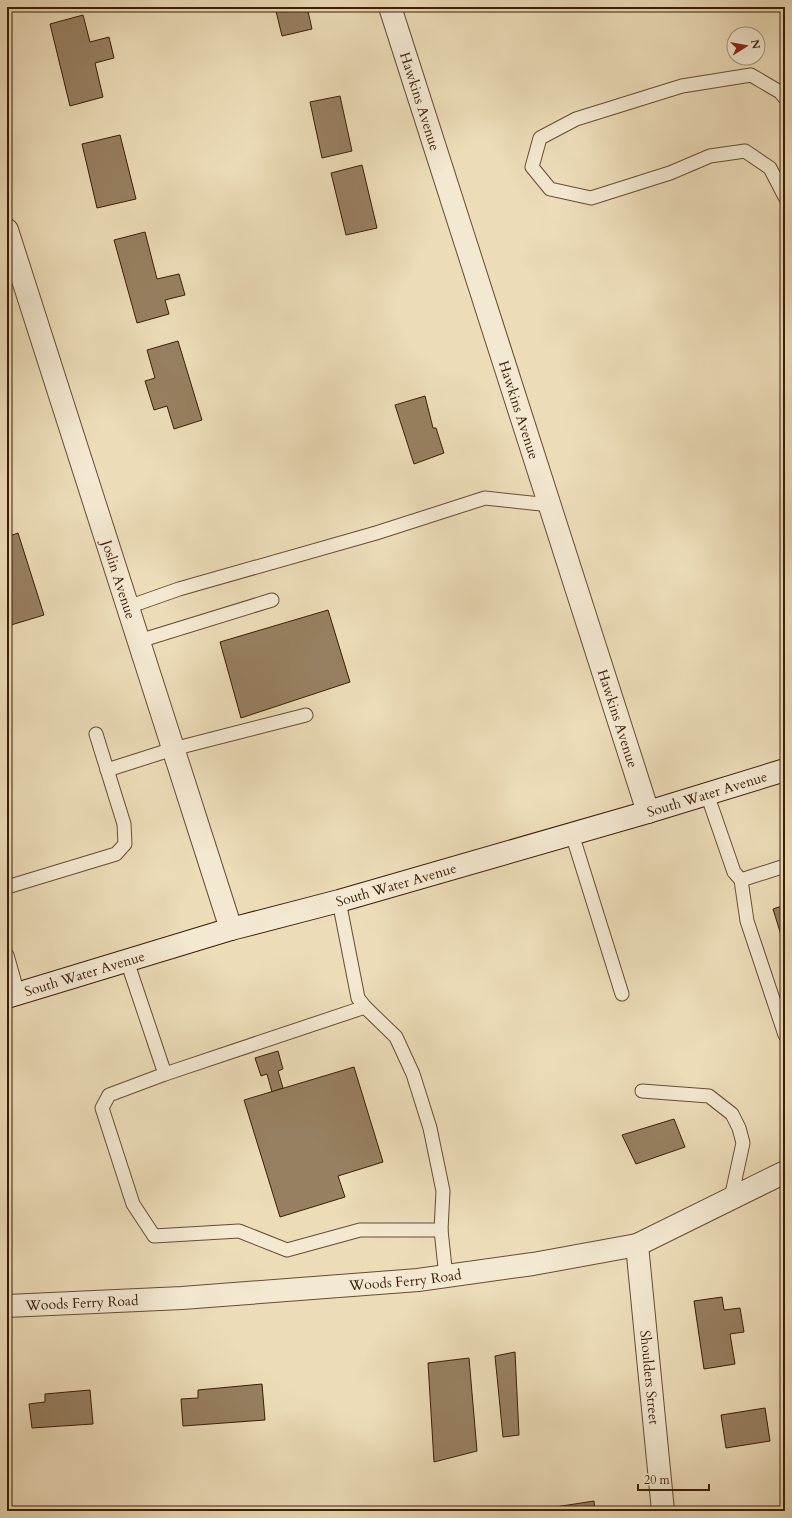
<svg xmlns="http://www.w3.org/2000/svg" width="792" height="1518" viewBox="0 0 792 1518" font-family="Cardo,serif">
	<style>
		.building { fill: #978062; stroke: #3b1c05 }
		.lines { fill: none; stroke-linecap: round; stroke-linejoin: round }
		.service-casing { stroke: #674c32; stroke-width: 15 }
		.minor-casing { stroke: #674c32; stroke-width: 24 }
		.secondary-casing { stroke: #3b1c05; stroke-width: 24 }
		.service { stroke: #f3e8d1; stroke-width: 13 }
		.minor { stroke: #f3e8d1; stroke-width: 22 }
		.secondary { stroke: #f3e8d1; stroke-width: 22 }
		.labels { text-anchor: middle; dominant-baseline: central; stroke-width: 3; stroke-linejoin: round; paint-order: stroke }
		.street-label { font-size: 14px; fill: #3b1c05; stroke: #f3e8d1 }
	</style>
	<rect width="100%" height="100%" fill="#ecdcb8"/>
	<filter id="stains"><feTurbulence type="fractalNoise" baseFrequency=".005" numOctaves="4"/><feColorMatrix values="0 0 0 0 .2 0 0 0 0 .09 0 0 0 0 .02 0 0 0 .5 -.17"/></filter>
	<radialGradient id="worn" r=".72"><stop offset=".6" stop-color="#630" stop-opacity="0"/><stop offset="1" stop-color="#630" stop-opacity=".3"/></radialGradient>
	<!-- building -->
	<g class="building">
		<path d="M275,7H307L312,29L282,36Z"/>
		<path d="M83,15L90,42L109,37L114,58L95,63L103,97L70,106L50,24Z"/>
		<path d="M340,96L352,151L322,158L310,102Z"/>
		<path d="M120,135L136,199L97,208L82,144Z"/>
		<path d="M362,165L377,228L346,235L331,173Z"/>
		<path d="M145,232L157,279L179,274L185,295L165,300L169,314L137,323L114,240Z"/>
		<path d="M178,341L202,420L174,429L167,406L154,410L145,381L155,378L147,350Z"/>
		<path d="M425,396L433,428H436L444,453L414,464L395,405Z"/>
		<path d="M18,533L44,615L11,625L7,612V537Z"/>
		<path d="M328,610L350,682L241,718L220,642Z"/>
		<path d="M785,905V948L773,909Z"/>
		<path d="M278,1051L283,1069L278,1071L283,1088L272,1092L267,1074L261,1076L255,1058Z"/>
		<path d="M354,1067L383,1162L338,1176L345,1197L280,1217L244,1100Z"/>
		<path d="M674,1119L685,1147L636,1164L622,1135Z"/>
		<path d="M722,1297L724,1310L740,1308L744,1332L730,1334L735,1364L704,1369L694,1301Z"/>
		<path d="M515,1352L519,1435L503,1437L495,1356Z"/>
		<path d="M469,1358L477,1451L434,1462L428,1363Z"/>
		<path d="M262,1384L265,1420L183,1426L181,1399L198,1398V1390Z"/>
		<path d="M90,1390L93,1424L32,1428L29,1404L45,1402V1394Z"/>
		<path d="M765,1408L770,1441L726,1448L721,1415Z"/>
		<path d="M594,1501L595,1511H529Z"/>
	</g>
	<g class="lines">
		<!-- service casing -->
		<g class="service-casing">
			<g id="service">
				<path d="M785,98L780,92L751,75L682,86L576,119L540,138L532,167L550,189L591,198L670,173L710,156L745,151L770,168L785,197"/>
				<path d="M128,607L179,589L376,533L485,498L550,505"/>
				<path d="M139,641L272,600"/>
				<path d="M107,770L173,749L306,715"/>
				<path d="M707,794L734,872L741,880L785,866"/>
				<path d="M572,834L622,994"/>
				<path d="M741,880L747,921L785,1035"/>
				<path d="M7,887L116,854L125,844L124,824L96,734"/>
				<path d="M339,901L358,998L365,1007L165,1074L109,1095L102,1108L133,1204L154,1236L239,1231L287,1250L360,1230H441L446,1277"/>
				<path d="M7,955L18,994"/>
				<path d="M127,961L165,1074"/>
				<path d="M365,1007L396,1037L413,1074L430,1128L443,1191L441,1230"/>
				<path d="M642,1091L709,1096L732,1114L739,1128L743,1143L731,1198"/>
			</g>
		</g>
		<!-- minor casing -->
		<g class="minor-casing">
			<g id="minor">
				<path id="s1" d="M390,7L648,812"/>
				<path id="s2" d="M7,230L231,929"/>
				<path id="s3" d="M637,1245L663,1511"/>
				<path id="s4" d="M7,1306L182,1298L418,1280L533,1264L637,1245L785,1172"/>
			</g>
		</g>
		<!-- secondary casing -->
		<g class="secondary-casing">
			<g id="secondary">
				<path id="s5" d="M7,997L231,929L339,901L648,812L785,770"/>
			</g>
		</g>
		<!-- service -->
		<use href="#service" class="service"/>
		<!-- minor -->
		<use href="#minor" class="minor"/>
		<!-- secondary -->
		<use href="#secondary" class="secondary"/>
	</g>
	<g class="labels">
		<!-- street labels -->
		<g class="street-label">
			<text stroke="none"><textPath href="#s1" startOffset="99">Hawkins Avenue</textPath></text>
			<text stroke="none"><textPath href="#s1" startOffset="423">Hawkins Avenue</textPath></text>
			<text stroke="none"><textPath href="#s2" startOffset="367">Joslin Avenue</textPath></text>
			<text stroke="none"><textPath href="#s1" startOffset="747">Hawkins Avenue</textPath></text>
			<text stroke="none"><textPath href="#s5" startOffset="729">South Water Avenue</textPath></text>
			<text stroke="none"><textPath href="#s5" startOffset="405">South Water Avenue</textPath></text>
			<text stroke="none"><textPath href="#s5" startOffset="81">South Water Avenue</textPath></text>
			<text stroke="none"><textPath href="#s4" startOffset="399">Woods Ferry Road</textPath></text>
			<text stroke="none"><textPath href="#s4" startOffset="75">Woods Ferry Road</textPath></text>
			<text stroke="none"><textPath href="#s3" startOffset="133">Shoulders Street</textPath></text>
		</g>
	</g>
	<!-- margin -->
	<rect width="792" height="1518" fill="none" stroke="#ecdcb8" stroke-width="24"/>
	<rect x="8" y="8" width="776" height="1502" fill="none" stroke="#3b1c05" stroke-width="2"/>
	<rect x="12" y="12" width="768" height="1494" fill="none" stroke="#3b1c05"/>
	<!-- north arrow -->
	<g transform="translate(746 46) rotate(79)"><circle r="19" fill="#f3e8d1" stroke="#a9967f"/>
	<path d="M0-3L7 15L0 10L-7 15Z" fill="#8f2418"/>
	<text y="-6" font-size="11" font-weight="bold" text-anchor="middle" fill="#3b1c05">N</text>
	</g>
	<!-- scale -->
	<path d="M638 1484v6h71v-6" fill="none" stroke="#3b1c05" stroke-width="2"/>
	<text x="644" y="1484" font-size="12" fill="#3b1c05" stroke="#f3e8d1" stroke-width="3" paint-order="stroke">20 m</text>
	<rect width="100%" height="100%" filter="url(#stains)"/>
	<rect width="100%" height="100%" fill="url(#worn)"/>
</svg>
